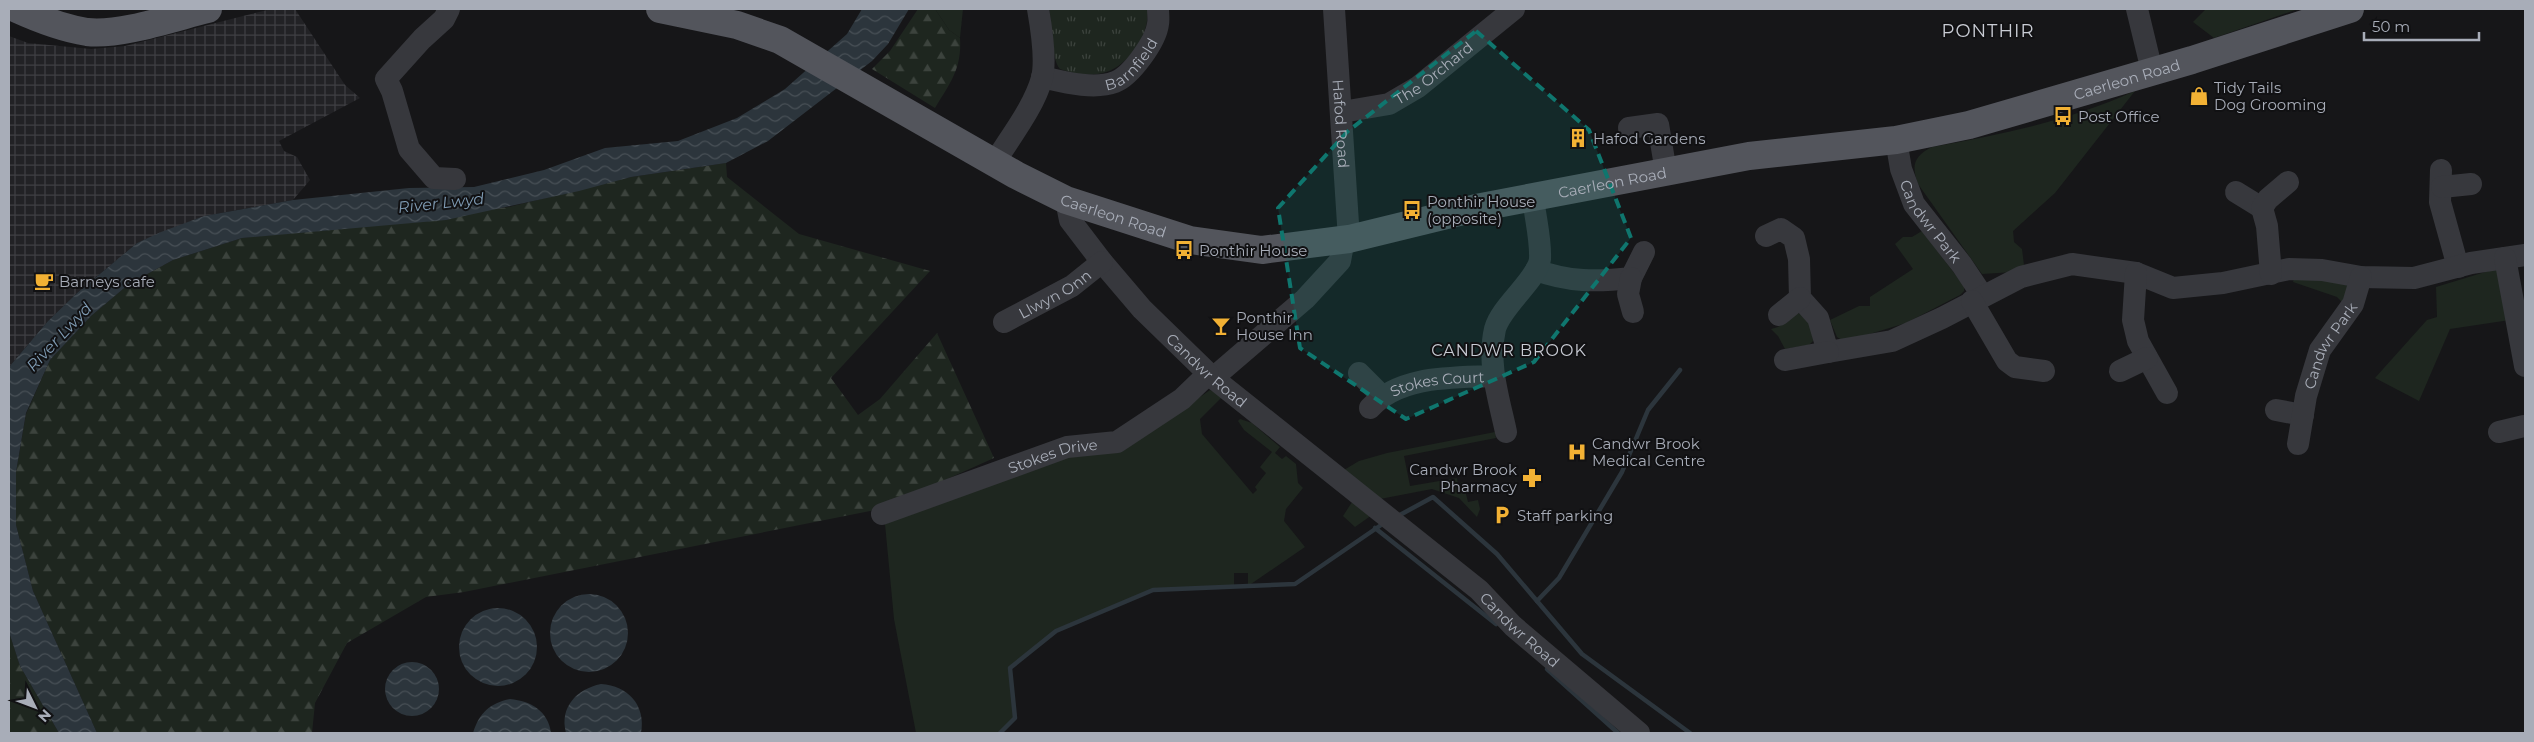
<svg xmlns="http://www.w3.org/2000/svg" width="2534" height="742" viewBox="0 0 2534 742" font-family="Montserrat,sans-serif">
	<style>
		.industrial { fill: url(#industrial-grid) }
		.grass { fill: #1e261f }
		.forest { fill: url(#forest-firs) }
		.park { fill: url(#park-tufts) }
		.water { fill: url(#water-waves) }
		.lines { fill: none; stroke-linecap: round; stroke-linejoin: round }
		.stream { stroke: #2c353c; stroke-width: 4.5 }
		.minor { stroke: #37383d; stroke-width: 22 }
		.major { stroke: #53555c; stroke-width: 28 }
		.marked { fill: #0f766e; fill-opacity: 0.2; stroke: #0f766e; stroke-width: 4; stroke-dasharray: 10 6; stroke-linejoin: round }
		.labels { text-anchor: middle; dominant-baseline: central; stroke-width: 4; stroke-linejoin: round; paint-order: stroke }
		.street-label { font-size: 15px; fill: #a8adb8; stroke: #111113 }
		.poi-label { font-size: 15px; fill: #a8adb8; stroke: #111113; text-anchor: start }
		.water-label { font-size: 16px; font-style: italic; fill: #7f9bb3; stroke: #111113 }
		.neighbourhood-label { font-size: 16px; letter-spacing: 1px; fill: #c9ccd4; stroke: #111113 }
		.quarter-label { font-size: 18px; letter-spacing: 1px; fill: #c9ccd4; stroke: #111113 }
	</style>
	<defs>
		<pattern id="industrial-grid" width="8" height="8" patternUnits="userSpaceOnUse" patternTransform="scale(1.25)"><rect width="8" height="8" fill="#222225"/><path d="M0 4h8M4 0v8" fill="none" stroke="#3f3f43"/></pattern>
		<pattern id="forest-firs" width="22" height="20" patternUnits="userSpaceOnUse" patternTransform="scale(1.25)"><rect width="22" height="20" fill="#1e261f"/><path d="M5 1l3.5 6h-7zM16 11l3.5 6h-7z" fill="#3c433d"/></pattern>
		<pattern id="park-tufts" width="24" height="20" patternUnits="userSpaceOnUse" patternTransform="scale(1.25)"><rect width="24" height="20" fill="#1e261f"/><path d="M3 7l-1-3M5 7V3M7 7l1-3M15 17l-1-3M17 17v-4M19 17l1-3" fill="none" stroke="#3c433d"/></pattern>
		<pattern id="water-waves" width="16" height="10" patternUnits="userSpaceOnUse" patternTransform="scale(1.25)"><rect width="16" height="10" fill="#2c353c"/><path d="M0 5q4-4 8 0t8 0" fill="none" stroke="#485056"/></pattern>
	</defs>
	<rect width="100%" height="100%" fill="#161618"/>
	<!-- industrial -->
	<path class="industrial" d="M271,9H295L345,85L360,98L279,141L284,151L297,157L310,180L293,200L204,216L137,243L77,293L48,321L9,367V36L28,43L91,49L125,46Z"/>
	<!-- grass -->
	<g class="grass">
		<path d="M935,9H963L960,38L949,30Z"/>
		<path d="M2206,9H2298L2214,38L2193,22Z"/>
		<path d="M2135,91L2055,193L2013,231L2014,242L2022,249L2024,265L2014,272L1982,274L1918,184C1911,165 1914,156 1932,147C2002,134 2069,121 2135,91Z"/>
		<path d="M1922,231L1964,286V291L1960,295L1906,323L1863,336L1842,340L1837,337L1830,320L1859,306H1870V297L1913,269L1895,244L1903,237H1912Z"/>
		<path d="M2495,269L2498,270L2510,320L2450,329L2419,401L2375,378L2427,320L2437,317L2436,287Z"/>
		<path d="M2295,275L2350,285L2344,304L2337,297L2293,282Z"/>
		<path d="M1798,313L1812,322L1813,341L1809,345L1785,349L1778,336L1771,329L1778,327Z"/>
		<path d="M1210,390L1223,396L1200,419L1202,434L1253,494L1257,490L1255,487L1266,473L1260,467L1272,452L1244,430L1238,421L1240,419L1252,423L1280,447L1275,453L1282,459L1286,456L1296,464L1298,483L1303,488L1286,509L1284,521L1305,547L1248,586V573H1234V586L1153,590L1056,631L1010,668L1015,718L1000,733H916L894,619L885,524L983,487L1200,397Z"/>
		<path d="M1495,432L1496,438L1404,456L1410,486L1457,478L1458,484L1463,482L1468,502L1478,500L1480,509L1477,517L1459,498L1432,489L1380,499L1344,470L1359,461L1387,453Z"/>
		<path d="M1354,499L1372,515L1355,527L1343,516Z"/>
	</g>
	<!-- forest -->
	<g class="forest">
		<path d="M918,9H935L949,30L960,38C962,69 950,83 935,108L872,69L890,51Z"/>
		<path d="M726,163L727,177L799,234L930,271L831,378L858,415L880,399L937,333L994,458L880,509L464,592L426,597L347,643L315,703L312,733H97L33,591L16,525V472L26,414L50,360L91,316L129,284L173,260L242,238L362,226L509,207L631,177Z"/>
		<path d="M9,632L20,666L59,733H9Z"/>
	</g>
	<!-- park -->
	<path class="park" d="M1049,9H1147C1151,33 1129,65 1106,72C1090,77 1074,74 1060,69C1050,56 1053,27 1049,9Z"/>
	<!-- water -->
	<g class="water">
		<path d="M862,9H909L888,44L872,61L768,141L726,163L631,177L579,191L446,220L242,238L173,260L129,284L91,316L50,360L26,413L16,472V525L33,591L97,733H59L20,666L9,632V367L48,321L77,293L137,243L161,232L204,216L293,200L409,188L474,187L544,170L605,148L678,141L737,118L785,89L847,34Z"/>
		<circle cx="589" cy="633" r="39"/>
		<circle cx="498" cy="647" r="39"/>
		<circle cx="412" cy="689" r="27"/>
		<path d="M601,684C628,686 646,705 641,733H566C559,707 577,689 601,684Z"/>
		<path d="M510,699C531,701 548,711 551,733H473C479,713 490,703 510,699Z"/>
	</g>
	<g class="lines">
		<!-- stream -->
		<g class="stream">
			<path d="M1398,516L1433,497L1497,554L1582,654L1690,733"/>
			<path d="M1375,528L1496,624"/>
			<path d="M1537,601L1559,578L1622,472L1648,410L1680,370"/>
			<path d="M1547,669L1618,733"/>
			<path d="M1000,733L1015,718L1010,668L1056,631L1153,590L1295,584L1384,523"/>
		</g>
		<!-- minor -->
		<g class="minor">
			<path d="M449,9L444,19L422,39L386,79L392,91L409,149L434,178L455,179"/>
			<path id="s1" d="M1334,9L1349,239"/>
			<path d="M2137,9L2152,71"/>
			<path id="s2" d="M1042,77C1064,82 1094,90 1115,82C1131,76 1156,41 1158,24C1159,19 1158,14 1158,9"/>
			<path id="s3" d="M1342,112L1389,104L1418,87L1514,9"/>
			<path d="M1629,128L1658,124L1666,172"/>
			<path id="s4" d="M1896,140L1901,169L1914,204L1962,265L1982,295"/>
			<path d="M995,162C1011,136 1034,107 1042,78C1046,61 1041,26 1038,9"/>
			<path d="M2441,170L2440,202L2458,267"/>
			<path d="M2442,187L2471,184"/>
			<path d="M2236,192L2262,208"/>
			<path id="s5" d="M1066,200L1070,220L1102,262L1142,309L1213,378L1479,590L1513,626L1639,733"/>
			<path d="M1766,236L1781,229L1794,238L1799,259L1800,298L1818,318L1828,352L1892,341L1942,318L2021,277L2072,264L2136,273L2173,288L2223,283L2289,269L2322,270L2361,277L2414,278L2471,263L2525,255"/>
			<path d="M2505,258L2525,366"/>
			<path d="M1536,270C1568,282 1597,282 1631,278L1644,252"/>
			<path d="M2136,273L2133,320L2138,341L2167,393"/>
			<path d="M2271,274L2267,226L2262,208L2268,199L2288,182"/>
			<path d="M1631,278L1628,294L1633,312"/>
			<path d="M1972,301L2007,361L2015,367L2044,371"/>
			<path d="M1779,315L1800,298"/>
			<path id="s6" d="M1004,322L1072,286L1102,262"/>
			<path d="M1785,360L1828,352"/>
			<path d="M2120,371L2147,358"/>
			<path d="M1359,373L1381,395"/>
			<path d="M1213,378L1305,299L1340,261L1342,250L1340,240"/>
			<path id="s7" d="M1370,408C1400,375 1452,378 1494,376"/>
			<path d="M2276,410L2303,415"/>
			<path d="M1506,432C1499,399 1487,363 1495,329C1501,306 1538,279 1540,259C1541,239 1535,217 1533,197"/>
			<path d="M2499,432L2524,426"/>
			<path id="s8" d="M2298,444L2306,396L2320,350L2353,304L2361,277"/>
			<path id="s9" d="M882,514L1067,447L1117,442L1182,399L1208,374"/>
		</g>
		<!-- major -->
		<g class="major">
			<path d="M17,9C39,19 62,28 87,32C120,36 175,17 208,9"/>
			<path id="s10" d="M660,9L737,25L780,40L1016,175L1066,200L1190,240L1262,250L1349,239L1476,208L1749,156L1896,140L1969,125L2192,60L2350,9"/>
		</g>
	</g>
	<!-- marked area -->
	<path class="marked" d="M1476,31L1589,130L1631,238L1534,362L1406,419L1300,348L1278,208L1347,132Z"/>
	<!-- icons -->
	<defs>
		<g id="shop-bare" transform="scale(1.5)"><path d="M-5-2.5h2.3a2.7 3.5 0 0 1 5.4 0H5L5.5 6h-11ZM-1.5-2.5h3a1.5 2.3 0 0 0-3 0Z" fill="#f2b134" stroke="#111113" stroke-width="2.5" paint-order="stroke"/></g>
		<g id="bus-bare" transform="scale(1.5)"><path d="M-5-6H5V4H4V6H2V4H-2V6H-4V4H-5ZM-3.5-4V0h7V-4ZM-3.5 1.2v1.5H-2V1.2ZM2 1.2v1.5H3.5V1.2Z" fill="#f2b134" stroke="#111113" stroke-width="2.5" paint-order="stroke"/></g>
		<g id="building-bare" transform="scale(1.5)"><path d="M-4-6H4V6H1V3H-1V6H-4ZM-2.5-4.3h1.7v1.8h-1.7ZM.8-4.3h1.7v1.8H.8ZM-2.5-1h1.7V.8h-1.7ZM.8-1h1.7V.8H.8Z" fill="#f2b134" stroke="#111113" stroke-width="2.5" paint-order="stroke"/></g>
		<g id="cafe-bare" transform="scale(1.5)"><path d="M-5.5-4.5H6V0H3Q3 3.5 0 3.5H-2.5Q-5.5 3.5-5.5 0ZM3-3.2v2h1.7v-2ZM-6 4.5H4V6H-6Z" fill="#f2b134" stroke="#111113" stroke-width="2.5" paint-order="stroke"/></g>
		<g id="bar-bare" transform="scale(1.5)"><path d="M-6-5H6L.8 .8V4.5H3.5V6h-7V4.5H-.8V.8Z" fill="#f2b134" stroke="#111113" stroke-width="2.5" paint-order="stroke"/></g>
		<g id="hospital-bare" transform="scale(1.5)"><path d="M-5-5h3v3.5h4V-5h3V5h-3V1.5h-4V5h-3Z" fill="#f2b134" stroke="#111113" stroke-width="2.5" paint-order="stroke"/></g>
		<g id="pharmacy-bare" transform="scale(1.5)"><path d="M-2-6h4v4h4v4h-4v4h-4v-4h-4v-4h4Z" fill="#f2b134" stroke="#111113" stroke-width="2.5" paint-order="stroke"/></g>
		<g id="parking-bare" transform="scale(1.5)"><path d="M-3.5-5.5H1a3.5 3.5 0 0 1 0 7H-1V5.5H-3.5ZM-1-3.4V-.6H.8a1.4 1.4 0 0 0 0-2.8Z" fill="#f2b134" stroke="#111113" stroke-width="2.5" paint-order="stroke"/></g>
	</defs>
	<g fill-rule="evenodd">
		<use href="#shop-bare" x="2199" y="96"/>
		<use href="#bus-bare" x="2063" y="116"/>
		<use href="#building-bare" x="1578" y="138"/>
		<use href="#bus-bare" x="1412" y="210"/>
		<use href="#bus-bare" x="1184" y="250"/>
		<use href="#cafe-bare" x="44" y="281"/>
		<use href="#bar-bare" x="1221" y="326"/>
		<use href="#hospital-bare" x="1577" y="452"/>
		<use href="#pharmacy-bare" x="1532" y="478"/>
		<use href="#parking-bare" x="1502" y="515"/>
	</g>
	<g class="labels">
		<!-- street labels -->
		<g class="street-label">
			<text stroke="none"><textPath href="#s2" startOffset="98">Barnfield</textPath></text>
			<text stroke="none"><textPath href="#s3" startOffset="102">The Orchard</textPath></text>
			<text stroke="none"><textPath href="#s10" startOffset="1538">Caerleon Road</textPath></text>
			<text stroke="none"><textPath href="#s1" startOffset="115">Hafod Road</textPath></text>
			<text stroke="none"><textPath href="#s10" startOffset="1012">Caerleon Road</textPath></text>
			<text stroke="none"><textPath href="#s10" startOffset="502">Caerleon Road</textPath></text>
			<text stroke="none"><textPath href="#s4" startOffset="90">Candwr Park</textPath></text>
			<text stroke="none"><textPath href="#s6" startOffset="58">Llwyn Onn</textPath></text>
			<text stroke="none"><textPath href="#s8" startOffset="105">Candwr Park</textPath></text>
			<text stroke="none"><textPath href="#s5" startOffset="224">Candwr Road</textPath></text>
			<text stroke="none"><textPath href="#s7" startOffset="74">Stokes Court</textPath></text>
			<text stroke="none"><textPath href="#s9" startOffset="181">Stokes Drive</textPath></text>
			<text stroke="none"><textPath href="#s5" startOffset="631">Candwr Road</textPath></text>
		</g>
		<!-- poi labels -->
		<g class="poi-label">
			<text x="2214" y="87">Tidy Tails<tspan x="2214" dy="17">Dog Grooming</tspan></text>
			<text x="2078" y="116">Post Office</text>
			<text x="1593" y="138">Hafod Gardens</text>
			<text x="1427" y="201">Ponthir House<tspan x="1427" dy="17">(opposite)</tspan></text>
			<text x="1199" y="250">Ponthir House</text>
			<text x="59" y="281">Barneys cafe</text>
			<text x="1236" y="317">Ponthir<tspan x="1236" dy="17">House Inn</tspan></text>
			<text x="1592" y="443">Candwr Brook<tspan x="1592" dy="17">Medical Centre</tspan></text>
			<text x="1517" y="469" text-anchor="end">Candwr Brook<tspan x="1517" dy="17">Pharmacy</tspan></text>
			<text x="1517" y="515">Staff parking</text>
		</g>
		<!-- water labels -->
		<g class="water-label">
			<text transform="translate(441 203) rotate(-6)">River Lwyd</text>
			<text transform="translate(59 337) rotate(-47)">River Lwyd</text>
		</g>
		<!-- neighbourhood labels -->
		<g class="neighbourhood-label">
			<text x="1509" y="350">CANDWR BROOK</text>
		</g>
		<!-- quarter labels -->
		<g class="quarter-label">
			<text x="1988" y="31">PONTHIR</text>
		</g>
	</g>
	<!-- border -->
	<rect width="2534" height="742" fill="none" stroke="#a8adb8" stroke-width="20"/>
	<!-- north arrow -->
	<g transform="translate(35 707) rotate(132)" stroke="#111113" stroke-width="4" paint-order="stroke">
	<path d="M0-4L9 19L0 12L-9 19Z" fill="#a8adb8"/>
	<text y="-8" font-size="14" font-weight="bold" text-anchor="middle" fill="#a8adb8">N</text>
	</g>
	<!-- scale -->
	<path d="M2364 32v8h115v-8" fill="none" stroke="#a8adb8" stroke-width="2.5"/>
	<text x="2372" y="32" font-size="15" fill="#a8adb8" stroke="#111113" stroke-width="4" paint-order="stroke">50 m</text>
</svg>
